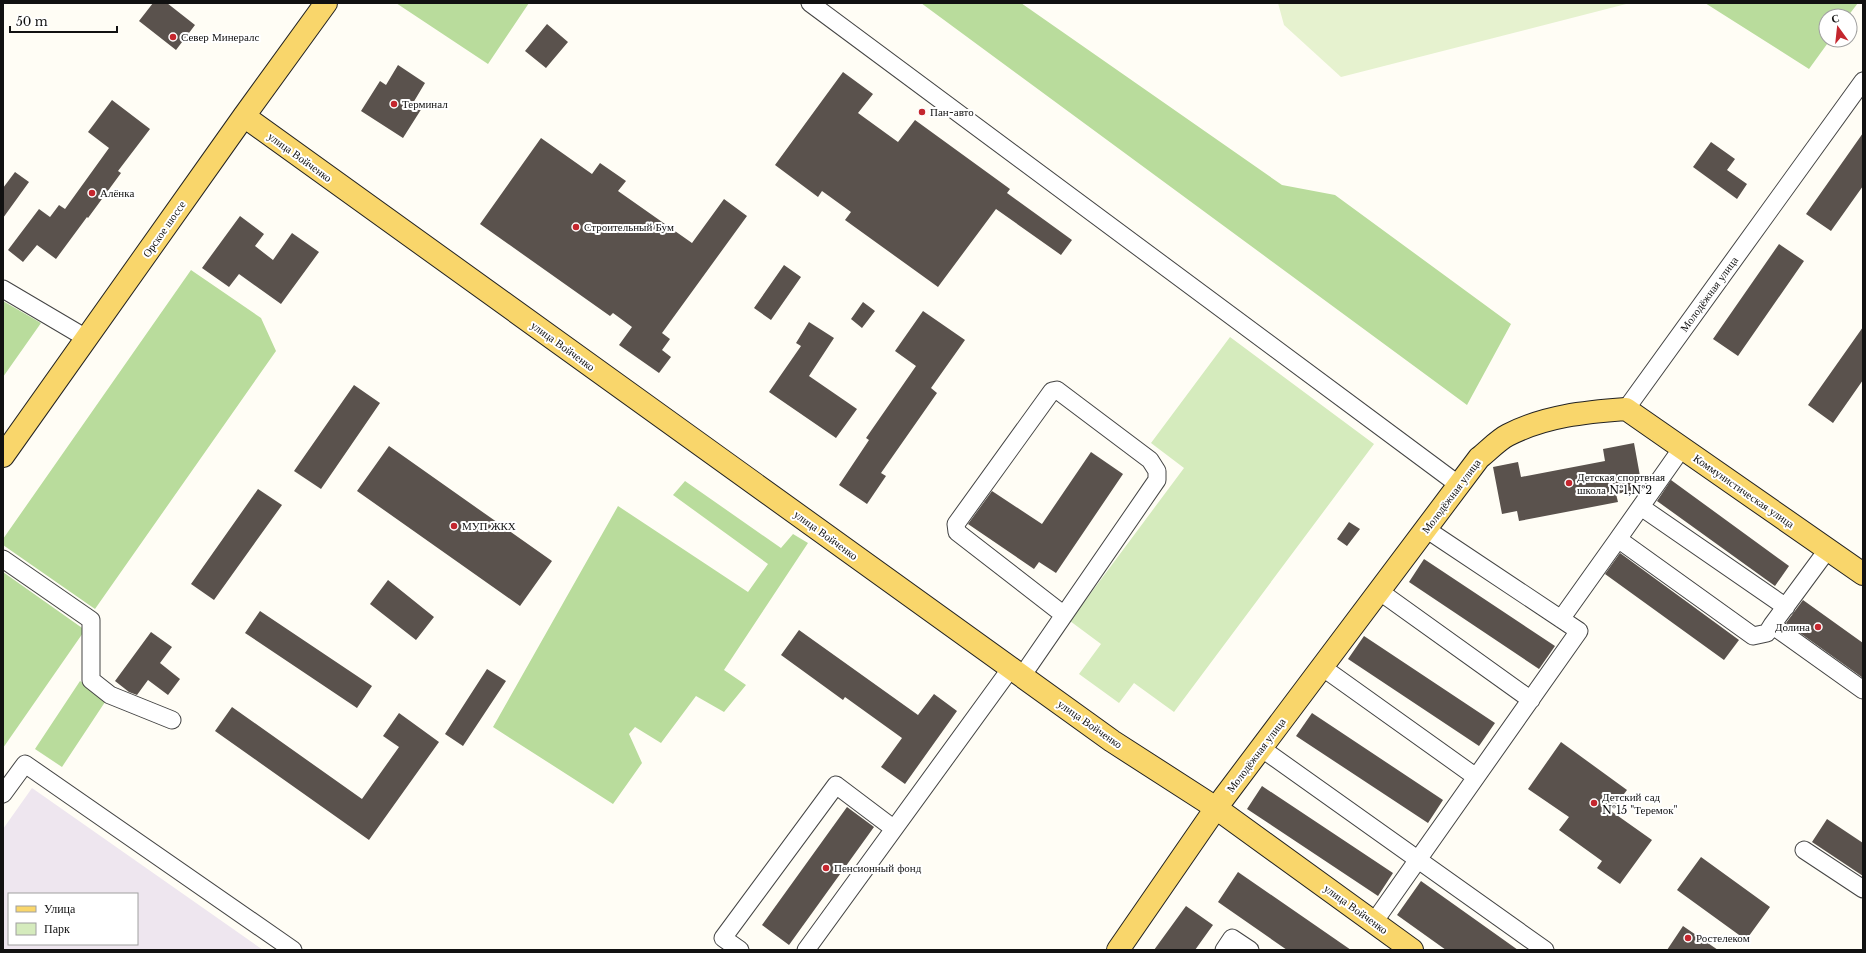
<svg xmlns="http://www.w3.org/2000/svg" width="1866" height="953" font-family="'Libre Baskerville',serif">
	<style>
		.industrial { fill: #eee6ef; fill-rule: evenodd }
		.green { fill: #d5ebbd }
		.forest { fill: #b9dc9c }
		.pitch { fill: #e6f2cf }
		.building { fill: #5a524d }
		.lines { fill: none; stroke-linecap: round; stroke-linejoin: round }
		.minor-casing { stroke: #444; stroke-width: 19 }
		.major-casing { stroke: #222; stroke-width: 24 }
		.minor { stroke: #fff; stroke-width: 17 }
		.major { stroke: #f9d66b; stroke-width: 22 }
		.poi-dot { fill: #c4262e; stroke: #fff; stroke-width: 1.5 }
		.labels { text-anchor: middle; stroke-width: 4; stroke-linejoin: round; paint-order: stroke }
		.poi-label { font-size: 11px; fill: #111; stroke: #fff; text-anchor: start }
		.street-label { font-size: 11px; fill: #111; stroke: #fff }
	</style>
	<rect width="100%" height="100%" fill="#fffdf5"/>
	<path class="industrial" d="M32 788 263 950H3V829ZM9 894H137V944H9Z"/>
	<path class="green" d="M1230 337 1374 444 1174 712 1134 683 1119 703 1079 674 1101 644 1070 621 1184 468 1151 443Z"/>
	<path class="forest" d="M396 3H529L488 64Z
		M921 3H1021L1282 185 1335 195 1511 324 1467 405Z
		M1705 3H1858L1848 16H1826V40H1830L1809 69Z
		M191 270 261 318 276 351 95 609 3 545V539Z
		M3 301 41 323 3 377Z
		M685 481 781 548 793 534 808 543 724 670 746 685 724 712 696 696 661 743 635 727 629 734 642 763 613 804 493 727 618 506 748 592 768 564 673 495Z
		M3 572 85 630 3 748Z
		M80 681 107 699 62 767 35 749Z"/>
	<path class="pitch" d="M1278 3H1630L1341 77 1284 25Z"/>
	<path class="building" d="M153 3H167L195 25 176 50 139 21Z
		M547 24 568 42 546 68 525 51Z
		M398 65 425 83 413 103 422 108 403 138 361 111 380 81 386 85Z
		M843 72 873 94 858 113 898 142 915 120 1010 189 1007 193 1072 240 1061 255 996 209 938 287 845 220 851 212 822 191 818 197 775 165Z
		M112 100 150 129 118 171 121 173 88 218 87 217 56 259 37 245 23 262 8 250 39 209 50 217 59 205 65 209 109 148 88 132Z
		M1863 133V186L1831 231 1806 214Z
		M541 138 592 174 600 163 626 181 618 191 692 243 724 199 747 216 662 333 670 339 662 350 671 357 659 373 619 345 632 327 613 313 610 316 480 224Z
		M1711 142 1735 159 1727 170 1747 184 1737 199 1693 167Z
		M15 172 29 182 3 218V188Z
		M240 216 264 234 255 246 273 260 292 233 319 252 281 304 239 274 229 287 202 268Z
		M1779 244 1804 261 1738 356 1713 339Z
		M784 265 801 277 771 320 754 308Z
		M863 302 875 311 862 328 851 319Z
		M923 311 965 340 931 388 937 393 881 473 886 476 867 504 839 485 869 440 866 438 916 366 895 351Z
		M809 322 834 338 809 376 857 409 836 438 769 392 801 346 796 343Z
		M1863 327V380L1833 423 1808 405Z
		M354 385 380 403 321 489 294 471Z
		M1634 443 1642 487 1641 489 1616 494 1618 502 1519 521 1517 511 1502 514 1493 467 1518 462 1521 477 1605 461 1603 449Z
		M389 446 552 561 520 606 357 491Z
		M1091 452 1123 474 1056 573 1039 562 1034 569 968 524 992 491 1042 524Z
		M1671 480 1789 566 1775 586 1657 501Z
		M258 489 282 505 214 600 191 584Z
		M1349 522 1360 529 1347 546 1337 539Z
		M1620 553 1739 640 1724 660 1605 574Z
		M1424 559 1555 646 1539 669 1409 582Z
		M388 580 434 617 416 640 370 604Z
		M1803 600 1863 643V678L1786 623Z
		M260 611 372 686 357 708 245 633Z
		M799 630 918 715 934 694 957 711 905 784 881 767 902 738 845 697 843 700 781 655Z
		M151 632 172 647 160 663 180 679 168 695 148 680 137 695 129 692 115 681Z
		M1364 636 1495 723 1479 746 1348 659Z
		M487 669 506 681 463 746 445 734Z
		M232 707 362 799 399 747 383 736 399 713 439 742 369 840 215 731Z
		M1312 713 1443 800 1428 823 1296 736Z
		M1561 742 1627 790 1611 811 1652 840 1620 884 1597 868 1602 861 1559 830 1569 817 1528 789Z
		M1262 786 1393 873 1378 896 1247 809Z
		M847 807 874 827 789 945 762 925Z
		M1827 819 1863 843V876L1812 842Z
		M1701 857 1770 907 1746 940 1677 890Z
		M1238 872 1351 950H1287L1218 902Z
		M1421 881 1518 950H1446L1397 915Z
		M1186 906 1213 925 1195 950H1154Z
		M1683 926 1718 950H1667Z"/>
	<g class="lines">
		<defs>
			<path id="minor" d="M810 3 1459 485
				M3 289 86 338
				M1626 409 1863 81
				M1682 448 1618 539 1753 636 1767 633 1772 625
				M1641 507 1786 607
				M1828 549 1772 625 1863 690
				M3 559 91 620V680L110 695 172 720
				M1379 591 1531 700
				M1561 619 1618 539
				M1322 667 1476 777
				M1022 676 1157 480V471L1150 460 1057 390 1052 391 956 524 957 532 1064 615
				M1261 748 1545 950
				M3 794 25 764 293 950
				M1804 850 1863 889
				M1374 922 1579 631 1426 529
				M740 950 723 938 836 785 893 828
				M806 950 1011 668
				M1224 950 1232 938 1250 950"/>
			<path id="major" d="M244 116 1112 741 1216 808 1412 950
				M3 456 244 116 326 3
				M1118 950 1216 808 1479 458C1488 451 1498 440 1508 435 1545 416 1585 412 1626 409L1863 574"/>
		</defs>
		<use href="#minor" class="minor-casing"/>
		<use href="#major" class="major-casing"/>
		<use href="#minor" class="minor"/>
		<use href="#major" class="major"/>
	</g>
	<g class="poi-dot">
		<circle cx="173" cy="37" r="4"/>
		<circle cx="394" cy="104" r="4"/>
		<circle cx="922" cy="112" r="4"/>
		<circle cx="92" cy="193" r="4"/>
		<circle cx="576" cy="227" r="4"/>
		<circle cx="1569" cy="483" r="4"/>
		<circle cx="454" cy="526" r="4"/>
		<circle cx="1818" cy="627" r="4"/>
		<circle cx="1594" cy="803" r="4"/>
		<circle cx="826" cy="868" r="4"/>
		<circle cx="1688" cy="938" r="4"/>
	</g>
	<g class="labels">
		<g class="poi-label">
			<text x="181" y="41">Север Минералс</text>
			<text x="402" y="108">Терминал</text>
			<text x="930" y="116">Пан-авто</text>
			<text x="100" y="197">Алёнка</text>
			<text x="584" y="231">Строительный Бум</text>
			<text x="1577" y="481">Детская спортвная<tspan x="1577" dy="13">школа №1,№2</tspan></text>
			<text x="462" y="530">МУП ЖКХ</text>
			<text x="1810" y="631" text-anchor="end">Долина</text>
			<text x="1602" y="801">Детский сад<tspan x="1602" dy="13">№15 "Теремок"</tspan></text>
			<text x="834" y="872">Пенсионный фонд</text>
			<text x="1696" y="942">Ростелеком</text>
		</g>
		<g class="street-label">
			<text transform="translate(300 157) rotate(36)" y="4">улица Войченко</text>
			<text transform="translate(164 229) rotate(-55)" y="4">Орское шоссе</text>
			<text transform="translate(1709 294) rotate(-54)" y="4">Молодёжная улица</text>
			<text transform="translate(563 346) rotate(36)" y="4">улица Войченко</text>
			<text transform="translate(1744 491) rotate(35)" y="4">Коммунистическая улица</text>
			<text transform="translate(1451 496) rotate(-53)" y="4">Молодёжная улица</text>
			<text transform="translate(826 535) rotate(36)" y="4">улица Войченко</text>
			<text transform="translate(1090 724) rotate(35)" y="4">улица Войченко</text>
			<text transform="translate(1256 755) rotate(-53)" y="4">Молодёжная улица</text>
			<text transform="translate(1356 909) rotate(36)" y="4">улица Войченко</text>
		</g>
	</g>
	<rect width="1866" height="953" fill="none" stroke="#111111" stroke-width="8"/>
	<rect x="8" y="893" width="130" height="52" fill="#ffffff" stroke="#a0a0a0"/>
	<rect x="16" y="906" width="20" height="6" fill="#f9d66b" stroke="#a0a0a0"/>
	<text x="44" y="913" font-size="12" fill="#111111">Улица</text>
	<rect x="16" y="923" width="20" height="12" fill="#d5ebbd" stroke="#a0a0a0"/>
	<text x="44" y="933" font-size="12" fill="#111111">Парк</text>
	<g transform="translate(1838 28) rotate(345)"><circle r="19" fill="#ffffff" stroke="#a0a0a0"/>
	<path d="M0-3L7 15L0 10L-7 15Z" fill="#c4262e"/>
	<text y="-6" font-size="11" font-weight="bold" text-anchor="middle" fill="#111111">С</text>
	</g>
	<path d="M10 26v6h107v-6" fill="none" stroke="#111111" stroke-width="2"/>
	<text x="16" y="26" font-size="12" fill="#111111" stroke="#ffffff" stroke-width="3" paint-order="stroke">50 m</text>
</svg>
